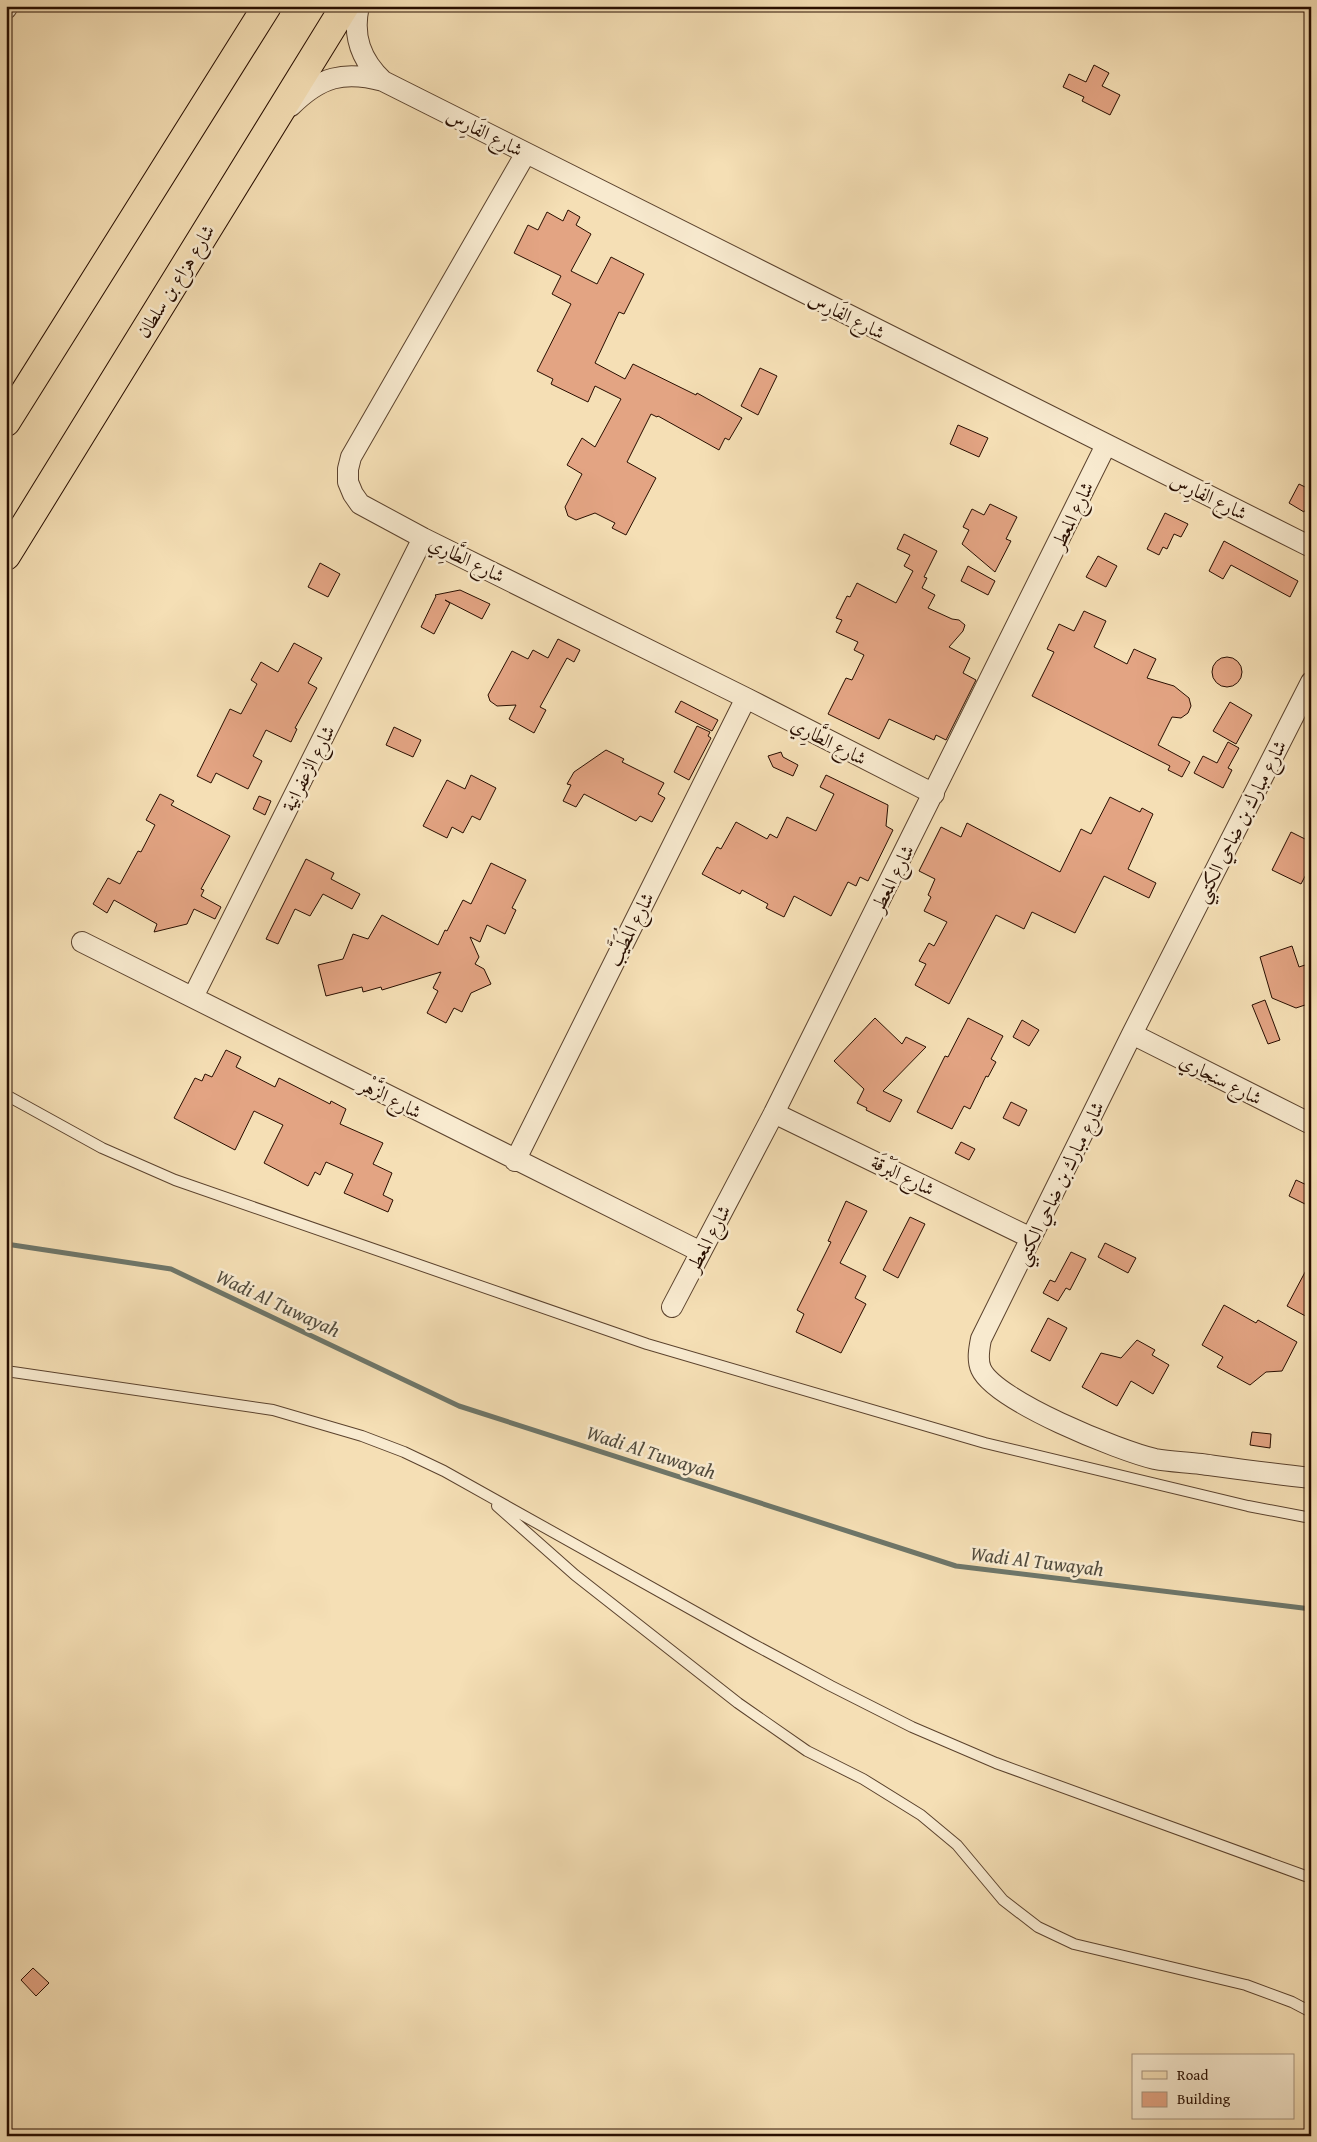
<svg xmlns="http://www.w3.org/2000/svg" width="1317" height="2142" font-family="'Gentium Book Plus',Amiri,serif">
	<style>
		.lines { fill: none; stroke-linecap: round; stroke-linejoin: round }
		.stream { stroke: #6e7669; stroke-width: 5 }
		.building { fill: #e3a483; stroke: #280e00 }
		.lane-casing { stroke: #5b422d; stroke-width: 12 }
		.street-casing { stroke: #5b422d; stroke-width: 22 }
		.primary-casing { stroke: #280e00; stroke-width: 30 }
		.lane { stroke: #f8eacf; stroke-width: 10 }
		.street { stroke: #f8eacf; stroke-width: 20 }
		.primary { stroke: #f5dfb5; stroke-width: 28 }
		.labels { text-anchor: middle; stroke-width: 5; stroke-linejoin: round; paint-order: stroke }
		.street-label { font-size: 19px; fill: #280e00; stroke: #f8eacf }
		.water-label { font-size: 20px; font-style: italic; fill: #514b3d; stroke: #f8eacf }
	</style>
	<rect width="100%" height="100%" fill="#f5dfb5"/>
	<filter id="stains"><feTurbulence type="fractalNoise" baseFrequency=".004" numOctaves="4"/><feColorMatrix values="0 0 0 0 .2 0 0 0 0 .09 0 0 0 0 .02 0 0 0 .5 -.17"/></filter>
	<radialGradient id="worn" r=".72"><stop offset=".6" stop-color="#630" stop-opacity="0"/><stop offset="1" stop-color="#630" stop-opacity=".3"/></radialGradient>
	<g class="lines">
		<path class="stream" d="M6 1244 171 1269 459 1406 956 1566 1311 1609"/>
	</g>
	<path class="building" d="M1094 65 1109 73 1102 86 1120 95 1110 115 1082 101 1084 97 1063 87 1069 74 1086 82Z
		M568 210 580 217 576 225 591 234 571 271 597 284 611 257 644 274 624 314 619 312 595 363 625 379 633 364 696 395 697 393 742 418 729 440 725 438 719 450 658 416 657 417 651 414 627 462 656 478 626 535 612 528 615 523 595 513 576 520 568 516 565 507 582 474 567 465 582 438 595 447 621 399 595 386 588 402 551 384 553 379 537 371 571 304 552 294 561 276 514 253 528 225 538 230 547 212 563 221Z
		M760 368 777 376 758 415 741 406Z
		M958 425 988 438 979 457 950 444Z
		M1299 484 1311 490V500L1304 512 1289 503Z
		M990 504 1017 517 1006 539 1011 541 995 572 962 544 969 530 963 527 972 509 984 515Z
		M1165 513 1188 524 1181 537 1174 534 1167 549 1163 547 1159 555 1147 549Z
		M904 534 937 551 924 577 927 578 922 588 935 595 928 608 952 619 959 620 965 625 963 631 949 647 970 658 963 673 976 680 946 740 936 735 934 740 889 719 879 739 828 714 846 678 852 680 864 655 854 650 858 642 836 632 842 620 836 618 847 596 850 597 857 583 896 603 913 571 904 566 910 555 897 549Z
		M1224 541 1298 581 1290 597 1231 565 1223 579 1209 571Z
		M1098 556 1117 566 1106 587 1086 577Z
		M320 563 340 574 328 597 308 587Z
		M968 566 995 581 988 595 961 581Z
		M460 590 490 604 482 619 445 600 450 603 434 634 421 627 436 596 435 595Z
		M1084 611 1106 621 1094 647 1127 664 1134 649 1156 659 1147 678 1174 686 1189 698 1191 706 1188 713 1181 718 1172 717 1158 745 1190 762 1182 777 1168 770 1170 766 1032 696 1054 652 1047 649 1059 624 1074 631Z
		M558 639 580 650 574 662 567 658 540 707 546 710 534 733 509 719 516 705 497 706 490 701 488 695 512 651 528 659 533 650 548 658Z
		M294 643 322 658 308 683 317 688 295 728 297 729 291 742 266 730 253 756 262 761 248 789 216 773 211 783 197 776 230 709 241 714 257 684 251 680 261 662 278 672Z
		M1212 672a15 15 0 1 1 30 0a15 15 0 1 1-30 0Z
		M681 701 718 720 712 731 675 712Z
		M1230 702 1252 715 1236 744 1213 731Z
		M697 726 710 732 708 736 711 738 689 780 674 772Z
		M394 727 421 740 413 757 386 745Z
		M1228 742 1239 748 1228 768 1232 770 1223 788 1194 773 1203 756 1217 763Z
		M606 750 624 759 622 762 664 783 658 794 665 798 652 822 640 816 636 821 584 794 576 807 563 801 571 785 567 784 574 772Z
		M781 752 783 757 798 765 793 776 773 767 768 756Z
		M471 775 496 788 480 820 472 816 463 833 452 827 447 838 423 826 447 780 465 789Z
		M826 775 888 805 886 826 893 830 868 881 860 877 856 886 848 882 831 916 794 896 784 917 766 908 768 904 742 890 740 894 702 874 717 847 721 849 736 822 767 839 770 834 777 838 787 817 816 831 834 794 820 787Z
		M160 794 174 801 171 805 230 836 201 889 204 890 201 896 221 907 215 919 194 909 187 924 154 932 157 924 114 900 107 913 93 904 108 878 120 884 138 851 141 852 155 825 146 820Z
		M259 796 271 801 265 815 253 809Z
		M1110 797 1140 812 1142 808 1153 814 1128 869 1156 883 1149 898 1104 876 1075 933 1032 912 1024 929 996 915 949 1004 915 985 926 964 919 961 929 943 934 946 947 922 924 911 931 897 928 895 935 879 919 871 941 827 961 837 967 823 1060 872 1081 829 1091 834Z
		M1291 832 1311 842V865L1301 884 1272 870Z
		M306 859 334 873 331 879 360 894 352 909 323 894 310 916 295 909 278 944 266 939Z
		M491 863 526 880 512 908 516 910 505 934 487 925 480 942 470 937 479 957 475 964 484 969 491 984 471 993 462 1012 454 1008 446 1023 427 1013 438 991 433 988 441 972 382 990 381 987 363 992 362 987 326 996 318 965 343 959 353 934 368 939 382 915 438 945 445 930 447 931 463 900 471 904Z
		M1292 946 1299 967 1311 963V1003L1296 1008 1272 998 1260 957Z
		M1265 1000 1280 1040 1268 1044 1252 1005Z
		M875 1018 902 1044 906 1037 926 1047 883 1091 902 1100 890 1122 866 1110 867 1108 857 1103 864 1089 834 1061Z
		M968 1018 1003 1036 991 1059 996 1062 988 1077 986 1076 970 1109 964 1106 952 1129 917 1112 945 1056 948 1057Z
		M1022 1020 1039 1030 1029 1046 1013 1037Z
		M226 1050 241 1057 236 1067 275 1087 279 1078 330 1104 331 1101 346 1109 340 1124 383 1143 373 1164 392 1173 383 1195 393 1200 388 1212 344 1193 353 1174 326 1162 320 1175 315 1172 308 1186 264 1163 283 1125 254 1111 235 1150 174 1118 195 1078 202 1081 205 1074 212 1077Z
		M1011 1102 1027 1110 1019 1126 1003 1118Z
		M961 1142 975 1149 969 1160 955 1153Z
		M1296 1180 1311 1187V1207L1289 1196Z
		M846 1201 867 1211 840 1263 866 1276 855 1298 866 1304 841 1353 796 1332 804 1314 797 1310 831 1242 828 1241Z
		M910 1217 925 1224 898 1278 883 1270Z
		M1105 1243 1136 1258 1128 1273 1098 1257Z
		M1071 1252 1086 1259 1070 1290 1066 1288 1058 1301 1043 1293 1050 1280 1055 1282Z
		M1311 1261V1319L1287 1306Z
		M1224 1305 1256 1323 1258 1320 1297 1342 1282 1371 1266 1372 1250 1385 1217 1367 1223 1357 1202 1345Z
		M1048 1318 1067 1328 1050 1361 1031 1351Z
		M1137 1340 1155 1350 1152 1355 1169 1365 1153 1394 1131 1381 1117 1406 1082 1387 1101 1353 1121 1358Z
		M1252 1432 1271 1434 1270 1448 1250 1445Z
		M33 1968 49 1983 36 1996 21 1980Z"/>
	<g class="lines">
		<defs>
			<path id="lane" d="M6 1095 102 1148 175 1180 647 1344 985 1443 1248 1506 1311 1518
				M6 1371 273 1410 362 1436 404 1452 444 1471 751 1643 831 1686 912 1727 996 1763 1311 1878
				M497 1506 575 1575 738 1703 807 1751 863 1779 921 1815 957 1845 1003 1900 1038 1927 1074 1944 1246 1985 1292 2002 1311 2012"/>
			<path id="street" d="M359 6C352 36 361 60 383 81
				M6 9 8 6
				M291 106C320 77 344 70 383 81L1311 547
				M526 153 351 457 348 469V482L353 494 360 504 423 538 746 698 934 794
				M1311 682 1132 1034 981 1339C979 1349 977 1360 981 1369 995 1401 1120 1451 1155 1459 1170 1462 1186 1462 1201 1464 1238 1469 1274 1474 1311 1478
				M82 942 701 1252
				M193 997 423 538
				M1132 1034 1311 1124
				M774 1113 1031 1238
				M515 1161 746 698
				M672 1307 774 1113 1106 445"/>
			<path id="primary" d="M6 422 267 6
				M6 556 345 6"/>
		</defs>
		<use href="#lane" class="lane-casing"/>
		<use href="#street" class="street-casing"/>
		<use href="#primary" class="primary-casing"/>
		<use href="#lane" class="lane"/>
		<use href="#street" class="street"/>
		<use href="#primary" class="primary"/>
	</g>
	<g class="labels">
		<g class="street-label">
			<text transform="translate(485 132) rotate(27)" y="7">شارع الفَارِس</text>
			<text transform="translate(175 281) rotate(-58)" y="7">شارع هزاع بن سلطان</text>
			<text transform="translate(847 315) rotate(27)" y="7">شارع الفَارِس</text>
			<text transform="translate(1209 496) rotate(26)" y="7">شارع الفَارِس</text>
			<text transform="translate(1072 515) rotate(-64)" y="7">شارع المعطر</text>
			<text transform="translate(467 559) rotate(26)" y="7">شارع الطَّارِي</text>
			<text transform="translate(829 741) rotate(27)" y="7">شارع الطَّارِي</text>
			<text transform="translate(308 768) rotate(-63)" y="7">شارع الزعفرانية</text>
			<text transform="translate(1240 821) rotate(-63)" y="7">شارع مبارك بن ضاحي الكتبي</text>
			<text transform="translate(892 878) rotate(-63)" y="7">شارع المعطر</text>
			<text transform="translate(630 929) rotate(-63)" y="7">شارع المُطَيَّب</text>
			<text transform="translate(1221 1079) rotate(27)" y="7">شارع سنجاري</text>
			<text transform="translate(391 1098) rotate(27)" y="7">شارع الزَّهْر</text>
			<text transform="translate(903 1175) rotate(26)" y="7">شارع البَرْقَة</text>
			<text transform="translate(1059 1183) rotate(-64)" y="7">شارع مبارك بن ضاحي الكتبي</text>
			<text transform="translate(708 1238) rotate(-62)" y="7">شارع المعطر</text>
		</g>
		<g class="water-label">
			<text transform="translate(278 1303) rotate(25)" y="7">Wadi Al Tuwayah</text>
			<text transform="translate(651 1452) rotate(18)" y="7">Wadi Al Tuwayah</text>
			<text transform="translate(1037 1561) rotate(7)" y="7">Wadi Al Tuwayah</text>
		</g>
	</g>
	<rect width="1317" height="2142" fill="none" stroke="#f5dfb5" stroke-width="25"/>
	<rect x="8" y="8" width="1302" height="2127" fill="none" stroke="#280e00" stroke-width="2.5"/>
	<rect x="12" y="12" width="1292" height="2117" fill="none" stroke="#280e00"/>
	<rect x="1132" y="2054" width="162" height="65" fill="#f8eacf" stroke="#a5927c"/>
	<rect x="1142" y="2071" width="25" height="8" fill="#f5dfb5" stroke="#a5927c"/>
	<text x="1177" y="2080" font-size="15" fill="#280e00">Road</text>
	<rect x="1142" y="2092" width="25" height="15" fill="#e3a483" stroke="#a5927c"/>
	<text x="1177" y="2104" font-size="15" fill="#280e00">Building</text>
	<rect width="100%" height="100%" filter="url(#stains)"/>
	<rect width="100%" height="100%" fill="url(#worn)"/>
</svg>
